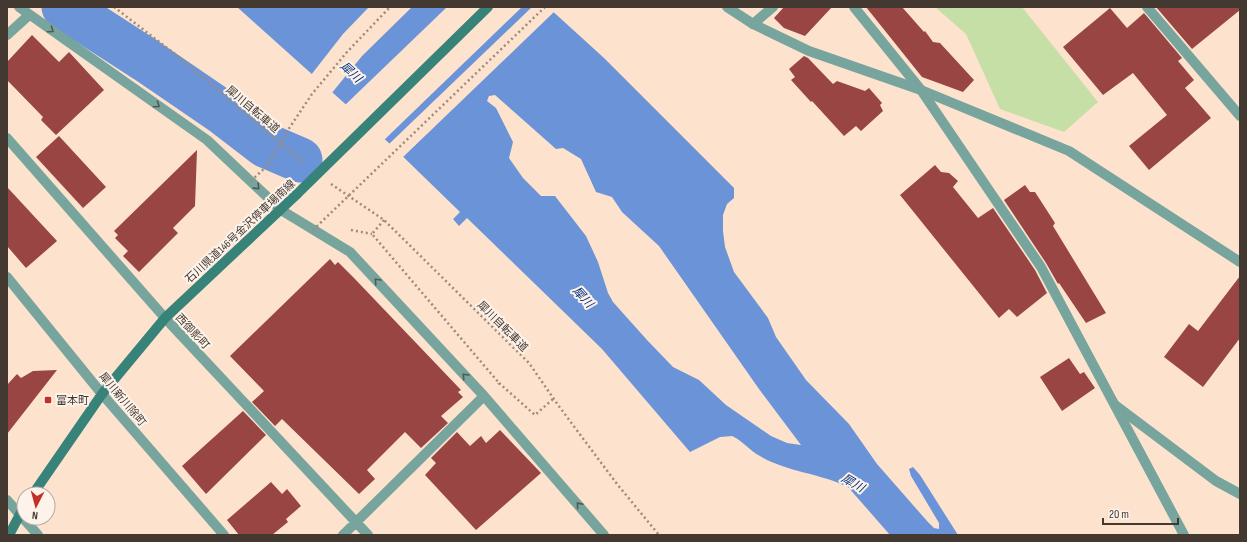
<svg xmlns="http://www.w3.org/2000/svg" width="1247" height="542" font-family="'Sofia Sans Condensed','Noto Sans JP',sans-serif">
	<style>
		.green { fill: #c6dfa7 }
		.water { fill: #6b93d8; fill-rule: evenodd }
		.pier { fill: #fde3cd }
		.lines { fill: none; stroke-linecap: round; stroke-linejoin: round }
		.river { stroke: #6b93d8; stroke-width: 45 }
		.building { fill: #984543 }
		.path { stroke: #9c8b7c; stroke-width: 2.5; stroke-dasharray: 2 3; stroke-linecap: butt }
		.service { stroke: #77a59d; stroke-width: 10 }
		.minor { stroke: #77a59d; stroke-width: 10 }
		.tertiary { stroke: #77a59d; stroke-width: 10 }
		.secondary { stroke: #388379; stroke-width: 10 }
		.path-bridge { stroke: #9c8b7c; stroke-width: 2.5; stroke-dasharray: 2 3; stroke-linecap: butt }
		.secondary-bridge { stroke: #388379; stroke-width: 10 }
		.oneway { stroke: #535951 }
		.poi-dot { fill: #c03226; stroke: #fef3eb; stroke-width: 1.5 }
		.labels { text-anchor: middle; stroke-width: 4; stroke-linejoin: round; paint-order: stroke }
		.street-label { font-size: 11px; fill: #433931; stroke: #fef3eb }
		.poi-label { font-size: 11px; fill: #433931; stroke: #fef3eb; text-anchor: start }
		.water-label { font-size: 12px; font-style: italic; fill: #002f7d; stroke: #fef3eb }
	</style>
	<rect width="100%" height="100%" fill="#fde3cd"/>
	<path class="green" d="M935 7H1022L1098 102 1064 132 1000 109 966 34Z"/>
	<path class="water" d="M237 7H548L604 58 734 188V198L727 204 723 215V231L725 247 734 272 768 318 776 337 806 380 849 424 877 464 927 521 934 528 939 529V523L911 476 909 469 913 467 920 475 958 535H890L848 487C820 473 787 472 760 456 750 451 743 441 732 436L720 437 690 452 602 349 467 218 459 226 453 219 460 212 390 144ZM495 95 556 149 563 148 581 159 596 192 612 197 622 212 659 246 759 389 801 445 787 443 771 436 726 405 699 380 673 367 647 340 613 302 608 293 598 262 586 236 555 196H541L523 178 509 158 513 142 496 108 487 101 489 96Z"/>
	<path class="pier" d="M369 7H412L362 56 331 94 311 75 343 34Z
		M447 7H522L383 141 344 106Z
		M532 7H551L555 11 402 158 388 145Z"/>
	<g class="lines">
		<path class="river" d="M64 7 146 60 222 112 265 145 300 160"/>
	</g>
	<path class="building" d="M784 7H832L805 36 784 28 774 18Z
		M866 7H902L924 32 925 31 933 42 940 43 974 80 963 92 922 77Z
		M1156 7H1240V10L1192 49Z
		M1110 8 1127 28 1144 13 1182 58 1178 61 1194 80 1185 88 1211 118 1149 170 1129 146 1167 115 1133 73 1103 95 1063 47Z
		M32 35 59 62 69 52 104 90 56 135 41 120 43 117 7 80V62Z
		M804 56 808 58 833 84 837 81 865 91 869 88 882 103 880 105 883 111 861 131 856 126 844 136 812 101 811 102 791 80 795 77 789 69Z
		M59 136 106 187 83 208 36 157Z
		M197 150 195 206 173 228 178 233 139 272 123 256 128 251 115 238 118 235 114 231Z
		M935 165 941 172 949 173 958 181 953 187 978 218 993 208 1035 270 1047 293 1017 317 1009 309 999 318 900 195Z
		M1025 185 1030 192H1035L1055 223 1053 226 1106 313 1086 323 1059 283 1058 284 1046 263 1004 200Z
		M7 187 57 241 26 268 7 246Z
		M330 259 335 265 338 262 354 278 461 390 458 392 463 397 441 416 448 423 421 448 405 432 367 470 375 479 359 494 282 419 275 426 252 402 264 391 230 356Z
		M1240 276V338L1203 387 1164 357 1189 324 1198 331Z
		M1069 358 1080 374 1084 372 1095 388 1062 411 1040 377Z
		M57 370 7 434V385L17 374 21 378 33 371Z
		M243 411 266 435 206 494 182 466Z
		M500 430 541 473 476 530 425 475 436 463 431 458 457 432 470 446 481 436 486 443Z
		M271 482 282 494 287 489 301 506 286 519 288 522 272 535H239L227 520Z"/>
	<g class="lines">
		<path class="path" d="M114 7 175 54 304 163
			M331 184 384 220 529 363 558 405 617 484 659 535
			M384 220 372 234 499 383 498 384
			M351 230 372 234
			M499 383 535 415 553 399"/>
		<path class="service" d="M7 35 29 15
			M7 138 165 318
			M1115 405 1216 481 1240 494"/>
		<path class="minor" d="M19 7 207 140 281 210 350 252 484 396 604 535
			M854 7 921 90 1041 267 1184 535
			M1147 7 1240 116
			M753 24 773 7
			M7 277 102 394 224 535
			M165 318 368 535
			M7 500 38 535
			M343 535 484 396"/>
		<path class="tertiary" d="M727 7 753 24 809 51 921 90 1069 151 1240 262"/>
		<path class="secondary" d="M33 494 102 394 165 318 297 194
			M9 535 24 507"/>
		<path class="path-bridge" d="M251 181 268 165 288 130 312 94 347 52 390 7
			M313 230 545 7"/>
		<path class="secondary-bridge" d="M297 194 488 7"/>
	</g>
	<defs><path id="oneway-chevron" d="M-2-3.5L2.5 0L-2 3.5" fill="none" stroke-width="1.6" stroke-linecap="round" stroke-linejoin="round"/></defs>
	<g class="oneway">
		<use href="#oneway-chevron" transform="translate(51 30) rotate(35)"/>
		<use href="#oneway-chevron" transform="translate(157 105) rotate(35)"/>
		<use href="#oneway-chevron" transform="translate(257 187) rotate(45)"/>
		<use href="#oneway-chevron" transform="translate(377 281) rotate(-133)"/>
		<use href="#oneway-chevron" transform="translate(465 376) rotate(-133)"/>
		<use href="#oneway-chevron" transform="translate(579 505) rotate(-131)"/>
	</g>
	<rect class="poi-dot" x="44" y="396" width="8" height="8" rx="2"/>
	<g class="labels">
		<g class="street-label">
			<text transform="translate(253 109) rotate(40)" y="4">犀川自転車道</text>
			<text transform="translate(240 231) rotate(-43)" y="4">石川県道146号金沢停車場南線</text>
			<text transform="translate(503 326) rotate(45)" y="4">犀川自転車道</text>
			<text transform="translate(193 331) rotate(47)" y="4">西御影町</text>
			<text transform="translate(123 399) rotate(50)" y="4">犀川新川除町</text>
		</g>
		<g class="poi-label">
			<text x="56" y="404">富本町</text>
		</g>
		<g class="water-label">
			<text transform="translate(351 72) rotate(42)" y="4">犀川</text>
			<text transform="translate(583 297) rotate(47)" y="4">犀川</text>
			<text transform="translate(853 483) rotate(30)" y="4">犀川</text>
		</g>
	</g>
	<rect width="1247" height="542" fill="none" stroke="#433931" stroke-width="16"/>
	<g transform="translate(36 506) rotate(186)"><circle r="19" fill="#fef3eb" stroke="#b3a9a1"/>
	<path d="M0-3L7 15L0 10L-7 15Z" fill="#c03226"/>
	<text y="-6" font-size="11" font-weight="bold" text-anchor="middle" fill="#433931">N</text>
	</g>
	<path d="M1103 518v6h75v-6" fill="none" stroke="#433931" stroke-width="2"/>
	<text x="1109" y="518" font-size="12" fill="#433931" stroke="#fef3eb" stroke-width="3" paint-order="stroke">20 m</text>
</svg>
